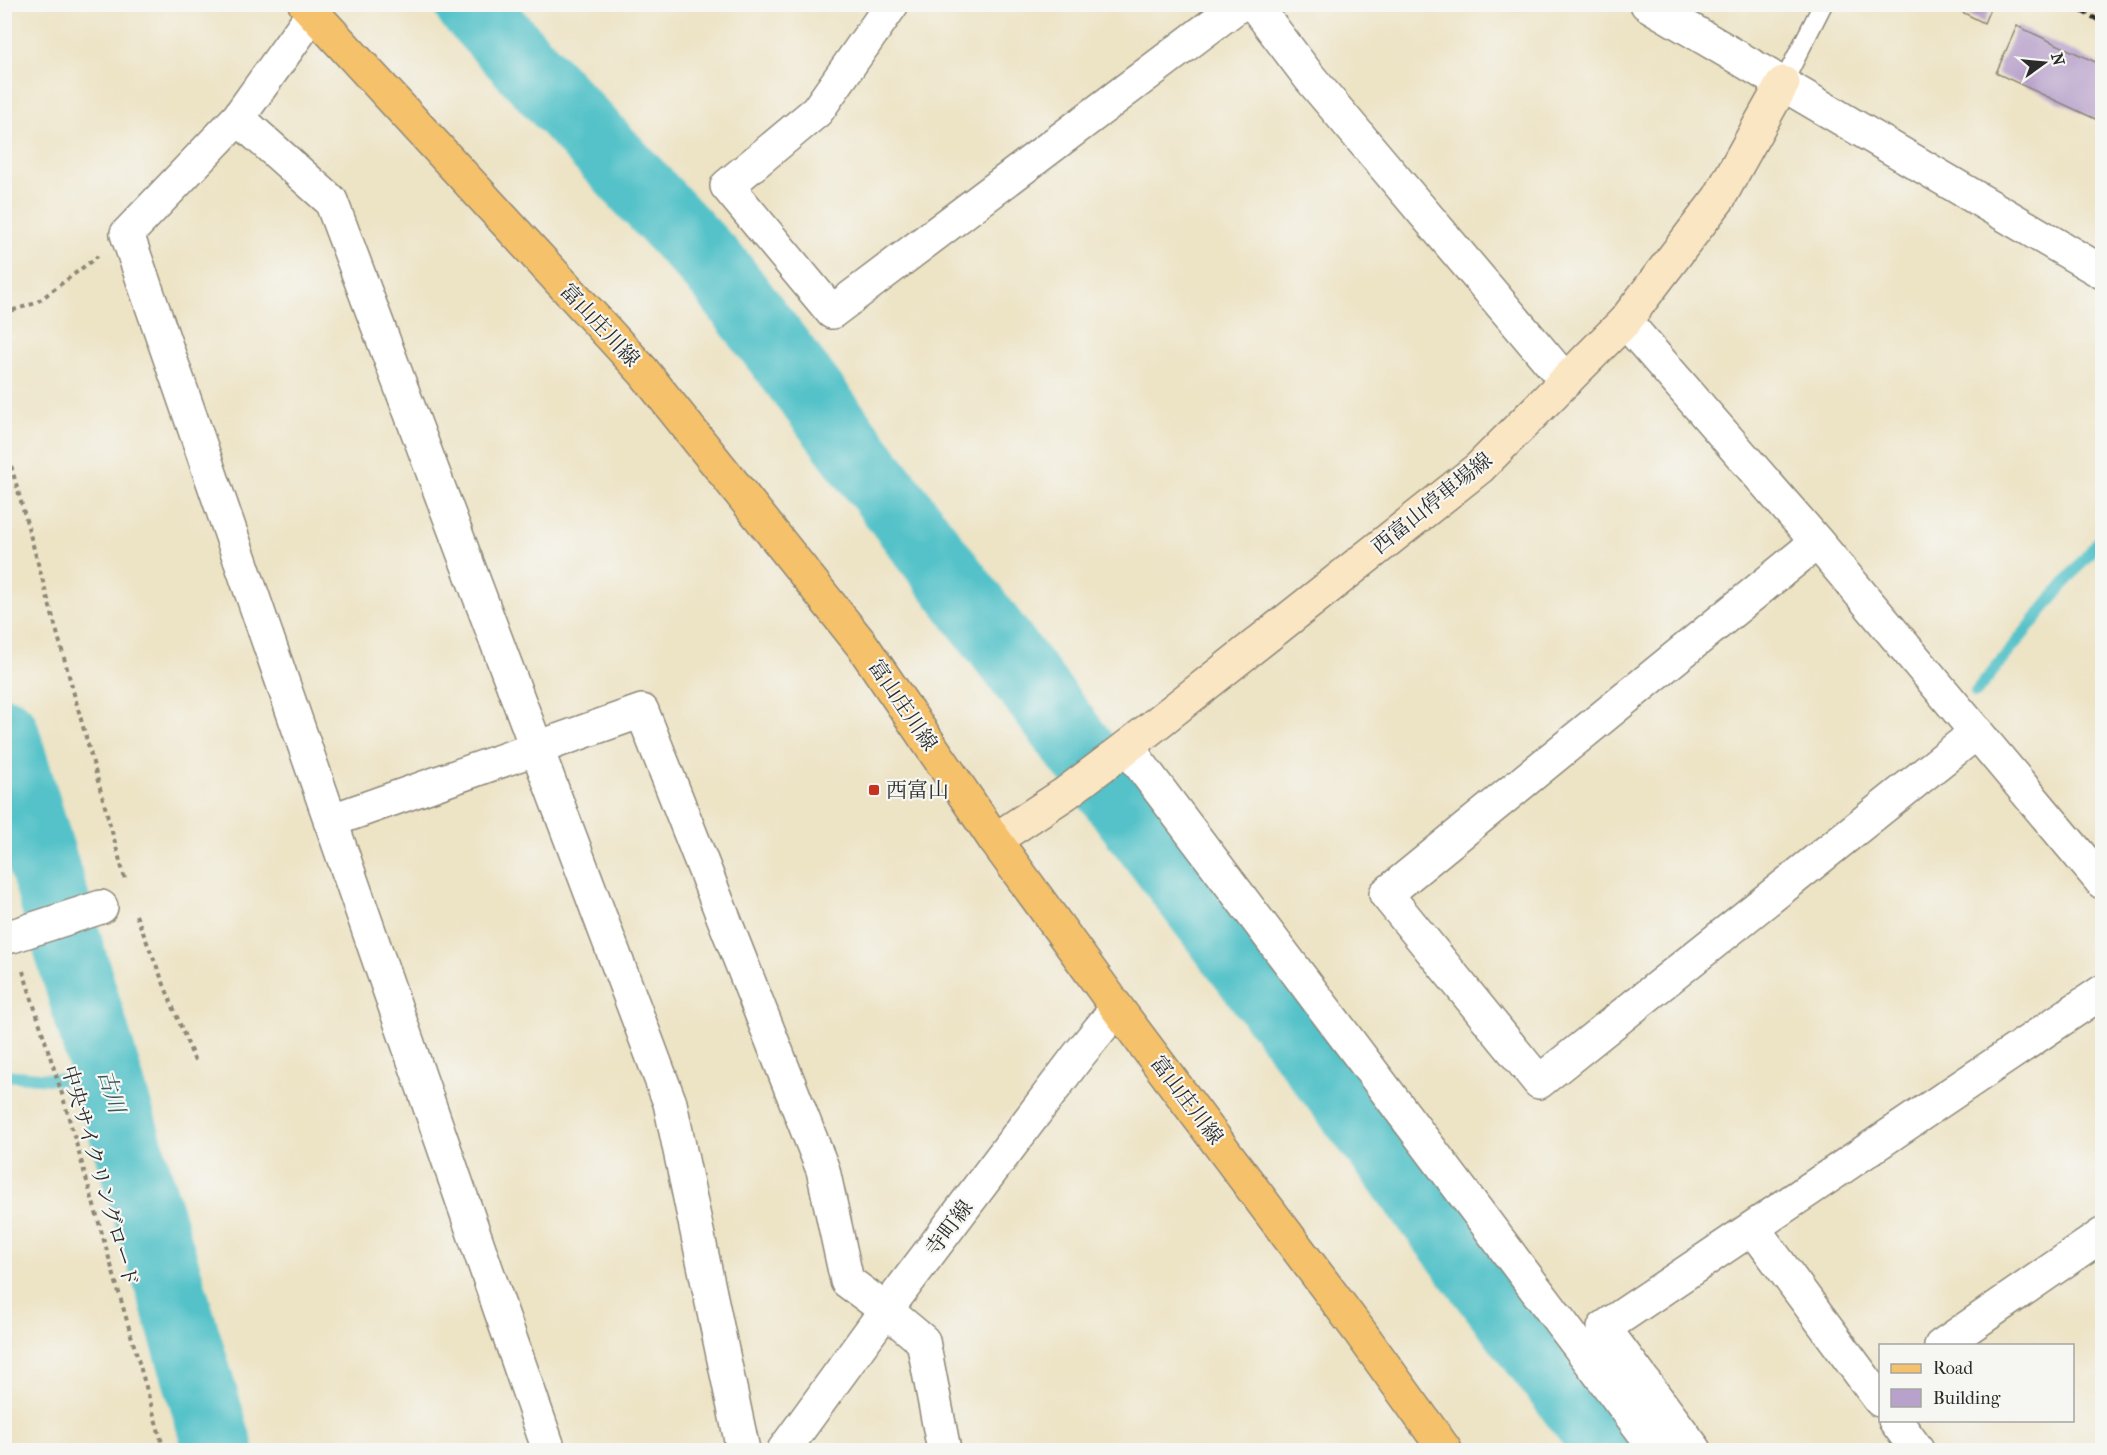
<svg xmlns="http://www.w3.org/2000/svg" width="2107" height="1455" font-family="'IM FELL French Canon','Noto Serif JP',serif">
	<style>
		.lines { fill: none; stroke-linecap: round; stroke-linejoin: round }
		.stream { stroke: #54c2c9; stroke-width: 12 }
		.river { stroke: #54c2c9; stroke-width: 70 }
		.building { fill: #b8a1cb }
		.service-casing { stroke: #8c8778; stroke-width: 21 }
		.minor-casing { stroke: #8c8778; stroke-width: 36 }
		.tertiary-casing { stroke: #8c8778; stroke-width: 36 }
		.secondary-casing { stroke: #8c8778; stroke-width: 36 }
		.primary-casing { stroke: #8c8778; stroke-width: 36 }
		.path { stroke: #8c8778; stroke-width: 4; stroke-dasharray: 4.5 4.5; stroke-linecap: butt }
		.service { stroke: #fff; stroke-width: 18 }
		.minor { stroke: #fff; stroke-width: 33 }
		.tertiary { stroke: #fff; stroke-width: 33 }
		.secondary { stroke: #fbe6c4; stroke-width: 33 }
		.primary { stroke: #f5c16b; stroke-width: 33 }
		.rail { stroke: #2b2b2b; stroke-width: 4.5; stroke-dasharray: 9 4.5; stroke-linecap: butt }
		.poi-dot { fill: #c8321e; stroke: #f6f6f2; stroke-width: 2 }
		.labels { text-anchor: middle; stroke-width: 4.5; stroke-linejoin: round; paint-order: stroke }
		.street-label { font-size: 21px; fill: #2b2b2b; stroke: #f6f6f2 }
		.poi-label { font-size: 21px; fill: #2b2b2b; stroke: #f6f6f2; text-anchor: start }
		.water-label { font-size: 22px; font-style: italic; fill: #37585a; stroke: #f6f6f2 }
	</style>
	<rect width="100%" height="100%" fill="#f6f6f2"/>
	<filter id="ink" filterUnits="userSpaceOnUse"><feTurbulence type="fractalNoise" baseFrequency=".0167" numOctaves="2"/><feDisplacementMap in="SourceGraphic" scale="12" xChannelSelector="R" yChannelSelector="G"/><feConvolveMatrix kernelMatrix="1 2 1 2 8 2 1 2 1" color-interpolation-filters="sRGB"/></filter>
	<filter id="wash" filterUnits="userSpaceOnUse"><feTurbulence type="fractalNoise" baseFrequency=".008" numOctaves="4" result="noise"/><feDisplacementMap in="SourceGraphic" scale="24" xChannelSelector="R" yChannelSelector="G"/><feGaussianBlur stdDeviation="1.35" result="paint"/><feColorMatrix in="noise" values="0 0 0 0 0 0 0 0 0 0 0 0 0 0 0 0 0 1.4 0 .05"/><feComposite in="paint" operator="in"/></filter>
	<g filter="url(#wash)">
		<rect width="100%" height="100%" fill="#ede3c5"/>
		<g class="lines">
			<path class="stream" d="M1976 692 2102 537
				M4 1075 110 1084"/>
			<path class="river" d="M469 4 720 274 1610 1450
				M4 732 219 1450"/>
		</g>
		<g id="blocks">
			<path class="building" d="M1951 4H1992L1984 23 1950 6Z
				M2017 26 2102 65V122L1996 73Z"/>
		</g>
	</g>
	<g filter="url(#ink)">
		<use href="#blocks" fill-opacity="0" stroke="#8c8778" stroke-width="1.5"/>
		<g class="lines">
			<defs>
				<path id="service" d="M1783 83 1823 4"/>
				<path id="minor" d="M892 4 817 111 727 186 832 312 1240 4
					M1254 4 1310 78 1566 381
					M1647 4 2102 272
					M313 13 238 118 127 234 549 1450
					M238 118 331 201 670 1103 743 1450
					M1625 321 1817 542 2102 882
					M1817 542 1386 894 1539 1082 1977 732
					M1127 747 1657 1450
					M330 821 642 711 823 1170 847 1281 886 1310 923 1341 944 1450
					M12 936 101 907
					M1753 1228 1880 1400
					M1941 1346 2102 1235
					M1895 1420 1917 1450
					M1695 1450 1604 1328 2102 992"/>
				<path id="tertiary" d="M784 1450 886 1310 1078 1056 1117 1008"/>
				<path id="secondary" d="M995 840 1066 793 1127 747 1479 468 1625 321 1719 198 1783 83"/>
				<path id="primary" d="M305 4 643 371 862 645 995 840 1117 1008 1360 1332 1445 1450"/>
			</defs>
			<use href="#service" class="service-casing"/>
			<use href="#minor" class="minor-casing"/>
			<use href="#tertiary" class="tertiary-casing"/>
			<use href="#secondary" class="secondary-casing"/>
			<use href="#primary" class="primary-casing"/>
			<path class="path" d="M4 313 36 303 98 256
				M4 440 125 879
				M136 915 196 1064
				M23 971 62 1094 164 1450"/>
			<use href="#service" class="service"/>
			<use href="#minor" class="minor"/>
			<use href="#tertiary" class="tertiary"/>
			<use href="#secondary" class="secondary"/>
			<use href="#primary" class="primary"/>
			<path class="rail" d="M2068 4 2102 22"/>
		</g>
	</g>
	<rect class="poi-dot" x="868" y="784" width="12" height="12" rx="3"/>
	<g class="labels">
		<g class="street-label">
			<text transform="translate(600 325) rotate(47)" y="7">富山庄川線</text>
			<text transform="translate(1432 503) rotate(-39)" y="7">西富山停車場線</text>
			<text transform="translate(903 705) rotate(56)" y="7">富山庄川線</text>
			<text transform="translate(1187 1100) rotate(53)" y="7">富山庄川線</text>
			<text transform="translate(100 1176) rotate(74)" y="7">中央サイクリングロード</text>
			<text transform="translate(949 1228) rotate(-53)" y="7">寺町線</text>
		</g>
		<g class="poi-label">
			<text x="886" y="797">西富山</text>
		</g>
		<g class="water-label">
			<text transform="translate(112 1091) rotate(73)" y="8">古川</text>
		</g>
	</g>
	<rect width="2107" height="1455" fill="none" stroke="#f6f6f2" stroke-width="24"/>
	<rect x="1879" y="1344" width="195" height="78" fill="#f6f6f2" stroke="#a5a5a2" stroke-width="1.5"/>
	<rect x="1891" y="1364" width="30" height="9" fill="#f5c16b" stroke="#a5a5a2" stroke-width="1.5"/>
	<text x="1933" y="1374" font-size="18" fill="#2b2b2b">Road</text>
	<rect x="1891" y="1389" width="30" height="18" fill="#b8a1cb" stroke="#a5a5a2" stroke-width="1.5"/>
	<text x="1933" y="1404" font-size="18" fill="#2b2b2b">Building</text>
	<g transform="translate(2044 63) rotate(75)" stroke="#f6f6f2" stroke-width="4.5" paint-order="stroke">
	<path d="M0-4.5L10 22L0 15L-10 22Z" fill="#2b2b2b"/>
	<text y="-9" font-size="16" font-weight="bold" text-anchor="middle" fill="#2b2b2b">N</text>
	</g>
</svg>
